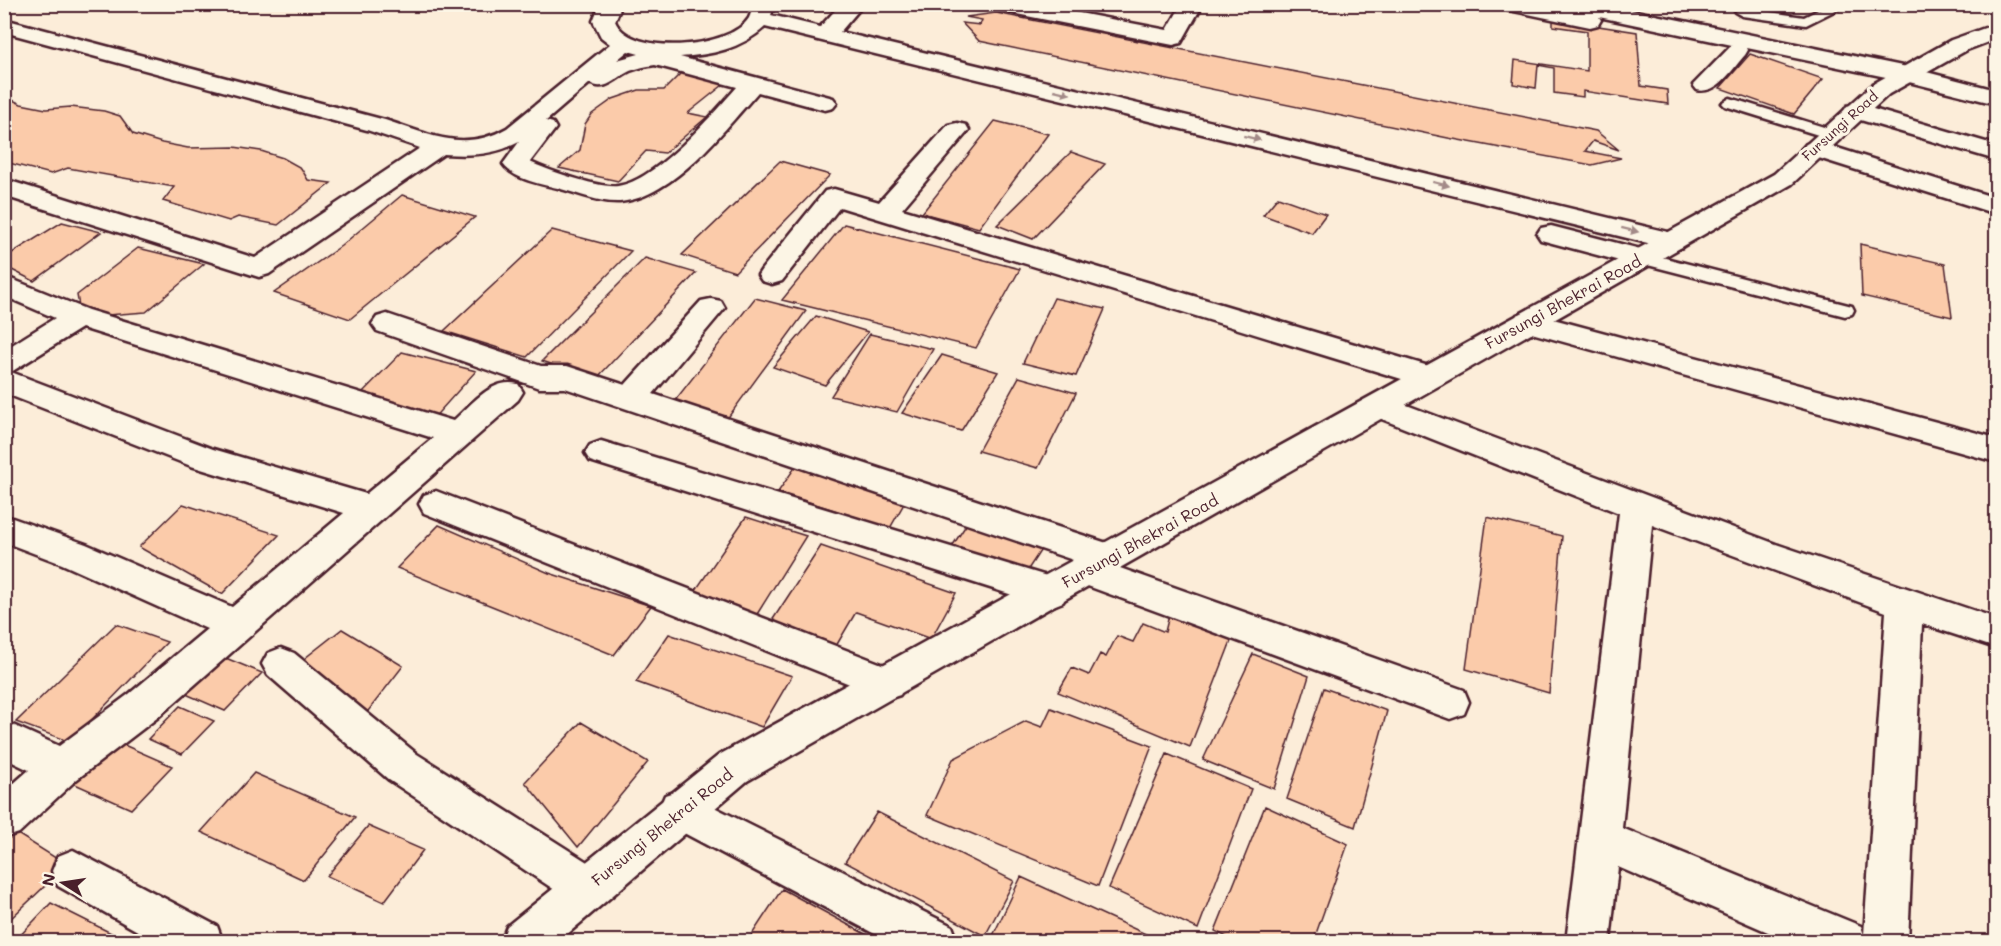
<svg xmlns="http://www.w3.org/2000/svg" width="2001" height="946" font-family="Mali,sans-serif">
	<style>
		.building { fill: #fbcbaa; stroke: #4a1f2b; stroke-width: 1.5 }
		.lines { fill: none; stroke-linecap: round; stroke-linejoin: round }
		.service-casing { stroke: #4a1f2b; stroke-width: 5 }
		.minor-casing { stroke: #4a1f2b; stroke-width: 5 }
		.tertiary-casing { stroke: #4a1f2b; stroke-width: 5 }
		.service { fill: #fcf5e5; fill-rule: evenodd }
		.minor { fill: #fcf5e5; fill-rule: evenodd }
		.tertiary { fill: #fcf5e5; fill-rule: evenodd }
		.oneway { fill: #a38a88 }
		.labels { text-anchor: middle; stroke-width: 6; stroke-linejoin: round; paint-order: stroke }
		.far-street-label { font-size: 14px; fill: #4a1f2b; stroke: #fcf5e5 }
		.street-label { font-size: 16px; fill: #4a1f2b; stroke: #fcf5e5 }
	</style>
	<rect width="100%" height="100%" fill="#fcedd9"/>
	<filter id="ink" filterUnits="userSpaceOnUse"><feTurbulence type="fractalNoise" baseFrequency=".0167" numOctaves="2"/><feDisplacementMap in="SourceGraphic" scale="12" xChannelSelector="R" yChannelSelector="G"/><feConvolveMatrix kernelMatrix="1 2 1 2 8 2 1 2 1" color-interpolation-filters="sRGB"/></filter>
	<g filter="url(#ink)">
		<path class="building" d="M996 13 1596 131 1619 150 1593 141 1585 151 1621 158 1592 165 1448 138 979 41 962 23 980 25 982 20 966 17Z
			M1553 19 1637 32 1641 86 1667 90 1668 104 1583 91V97L1554 93V68L1538 65 1536 88 1513 84 1515 60 1587 71V31L1553 26Z
			M1750 54 1823 79 1794 114 1720 88Z
			M682 72 728 81 688 113 707 117 665 153 646 151 618 181 559 168 580 150 585 124 592 114 613 99 639 90H664Z
			M4 96 21 104 46 109 71 107 104 111 120 116 133 134 162 143 188 148 234 147 261 151 283 158 301 168 308 180 331 183 278 225 238 217 229 221 163 201 174 187 68 168 51 174 5 162Z
			M995 121 1048 134 979 228 922 213Z
			M1071 152 1105 164 1033 239 997 225Z
			M780 161 830 175 735 272 682 255Z
			M402 195 475 217 350 319 274 293 341 246Z
			M1278 197 1326 214 1312 233 1263 215Z
			M62 222 101 232 34 281 4 266V258Z
			M844 224 1020 269 976 348 782 300Z
			M552 230 631 251 527 357 444 331Z
			M1860 244 1945 264 1952 317 1862 296Z
			M138 248 204 264 146 312 81 317 77 295Z
			M645 258 696 273 596 379 542 361Z
			M755 298 806 311 727 419 673 403Z
			M1054 298 1105 309 1076 376 1023 363Z
			M816 316 868 332 825 385 773 367Z
			M870 334 933 349 897 412 831 396Z
			M402 352 476 371 431 421 354 401Z
			M942 355 998 372 961 431 902 413Z
			M1019 377 1076 393 1038 468 978 451Z
			M798 463 909 495 890 528 778 492Z
			M183 504 279 535 222 594 139 547Z
			M972 516 1046 542 1025 574 953 545Z
			M746 517 806 536 754 619 691 597Z
			M1487 517 1562 536 1549 693 1466 669Z
			M439 525 549 573 651 606 614 655 397 568Z
			M821 546 956 593 931 639 856 612 829 658 764 633Z
			M1169 615 1233 636 1190 747 1058 692 1072 668 1089 675 1100 654 1106 657 1117 636 1133 642 1143 623 1165 632Z
			M116 624 167 642 70 742 16 722Z
			M342 629 403 666 365 715 300 662Z
			M669 634 792 676 762 727 636 682Z
			M216 654 262 673 225 711 179 691Z
			M1253 654 1309 676 1274 789 1203 760Z
			M1324 688 1387 711 1355 827 1287 799Z
			M180 706 214 721 182 754 148 739Z
			M1051 708 1152 746 1098 886 927 815 953 759 1026 721 1042 727Z
			M581 722 648 762 578 847 525 782Z
			M108 738 172 766 131 809 66 780Z
			M1167 754 1251 789 1198 929 1109 888Z
			M254 773 355 817 304 880 201 832Z
			M1265 806 1348 844 1313 942H1236L1215 931Z
			M877 812 1014 881 985 936 845 862Z
			M368 826 423 850 384 902 327 876Z
			M8 828 67 865 7 922 4 920V831Z
			M1021 877 1163 942H990Z
			M782 889 880 942H747Z
			M51 903 129 942H14Z"/>
		<g class="lines">
			<defs>
				<path id="service" d="M1824 4H1838V9L1806 25 1742 16 1735 12 1742 8 1804 17 1824 7Z
					M1730 98 1837 131 1839 134 1831 139 1725 106 1722 103Z
					M1642 252 1852 306 1854 310 1852 314 1845 316 1636 262 1633 258 1636 254Z"/>
				<path id="minor" d="M600 4H622L615 21C630 57 730 49 749 18 751 14 752 8 753 4H775L771 15 820 27 841 4H864L840 32 1672 233 1682 235 1686 241 1682 247 1672 249 765 27C741 49 711 55 680 57L833 98 837 103 833 108 825 110 758 92C724 130 674 197 620 202 600 203 580 194 561 189 543 184 515 181 503 164L519 142C495 155 471 156 444 154L269 274 259 277 4 196V179L255 258 420 148 367 130 4 32V19L385 120C428 134 464 153 507 128L610 44 601 37 593 21ZM628 51 639 54 617 60ZM655 65 737 87C712 115 656 181 618 186 601 189 547 170 530 162L556 128 553 123 546 121 590 83C605 93 617 77 630 71 638 68 646 66 655 65Z
					M987 4H1033L1167 30 1182 4H1203L1181 43 1173 45 997 10 989 9Z
					M1502 4H1546L1559 7 1558 4H1602L1907 67 1996 90V104L1905 81 1747 48 1748 50 1745 55C1732 69 1718 95 1697 90L1693 85 1732 45 1599 17 1601 20 1598 25 1590 27 1504 9Z
					M1856 104 1996 145V160L1847 116 1844 111 1847 106Z
					M957 123 966 125 969 130 902 209 1442 370 1446 377 1442 384 1431 388 840 207 782 281 772 284 762 281 758 275 762 269 825 191 834 189 879 202 948 125Z
					M1815 141 1996 198V214L1806 154 1802 149 1806 144Z
					M1551 226 1652 252 1656 258 1652 264 1642 267 1541 240 1537 234 1541 228Z
					M4 276 88 310 453 421C471 405 492 377 518 384L523 392 518 400 157 718 76 780 19 833 4 838V792L29 770 4 758V721L59 746 129 694 207 629 62 564 4 542V515L86 544 232 607 344 513 191 466 4 393V350L55 318 4 296ZM82 328 433 438 366 494 213 449 11 372Z
					M711 299 721 301 725 308 653 394 1122 548 1128 558 1120 568 1464 690 1469 702 1464 714 1450 719 1074 581 1069 571 1076 561 565 388H539L528 384 377 331 372 324 377 317 387 314 541 366H567L625 385 701 301Z
					M1527 312 1996 438V462L1517 329 1512 322 1517 315Z
					M1380 395 1776 544 1996 618V648L1922 624 1908 942H1791L1618 867 1610 942H1566L1619 513 1369 414 1364 406 1369 398ZM1652 525 1886 612 1864 935 1861 926 1622 828Z
					M601 441 1050 577 1063 582 1068 592 1063 602 1050 607 590 461 585 453 590 445Z
					M436 491 900 671 906 683 900 695 887 699 424 513 419 504 424 495Z
					M281 648 294 653 417 754 603 872 610 887 603 902 588 908 573 902 389 780 268 675 262 664 268 653Z
					M680 790 952 926 958 942H890L665 823 659 809 665 795Z
					M73 850 217 926 223 942H157L58 886 52 871 58 856Z"/>
				<path id="tertiary" d="M1996 24V39L1967 50 1889 94 1792 184 747 781 558 942H501L507 926 719 755 1774 174 1873 84 1951 40Z"/>
			</defs>
			<use href="#service" class="service-casing"/>
			<use href="#minor" class="minor-casing"/>
			<use href="#tertiary" class="tertiary-casing"/>
			<use href="#service" class="service"/>
			<use href="#minor" class="minor"/>
			<use href="#tertiary" class="tertiary"/>
		</g>
		<defs><path id="oneway-solid" d="M-6-.8H1V-3.2L6.5 0L1 3.2V.8H-6Z" transform="scale(1.5)"/></defs>
		<g class="oneway">
			<use href="#oneway-solid" transform="translate(1062 92) rotate(14)"/>
			<use href="#oneway-solid" transform="translate(1252 138) rotate(14)"/>
			<use href="#oneway-solid" transform="translate(1441 184) rotate(14)"/>
			<use href="#oneway-solid" transform="translate(1630 230) rotate(14)"/>
		</g>
	</g>
	<g class="labels">
		<g class="far-street-label">
			<text transform="translate(1840 126) rotate(-42)" y="5">Fursungi Road</text>
		</g>
		<g class="street-label">
			<text transform="translate(1563 302) rotate(-29)" y="6">Fursungi Bhekrai Road</text>
			<text transform="translate(1140 541) rotate(-29)" y="6">Fursungi Bhekrai Road</text>
			<text transform="translate(662 827) rotate(-39)" y="6">Fursungi Bhekrai Road</text>
		</g>
	</g>
	<rect width="2001" height="946" fill="none" stroke="#fcf5e5" stroke-width="24"/>
	<rect x="12" y="12" width="1977" height="922" fill="none" stroke="#4a1f2b" stroke-width="2" filter="url(#ink)"/>
	<g transform="translate(63 883) rotate(282)" stroke="#fcf5e5" stroke-width="4.5" paint-order="stroke">
	<path d="M0-4.5L10 22L0 15L-10 22Z" fill="#4a1f2b"/>
	<text y="-9" font-size="16" font-weight="bold" text-anchor="middle" fill="#4a1f2b">N</text>
	</g>
</svg>
